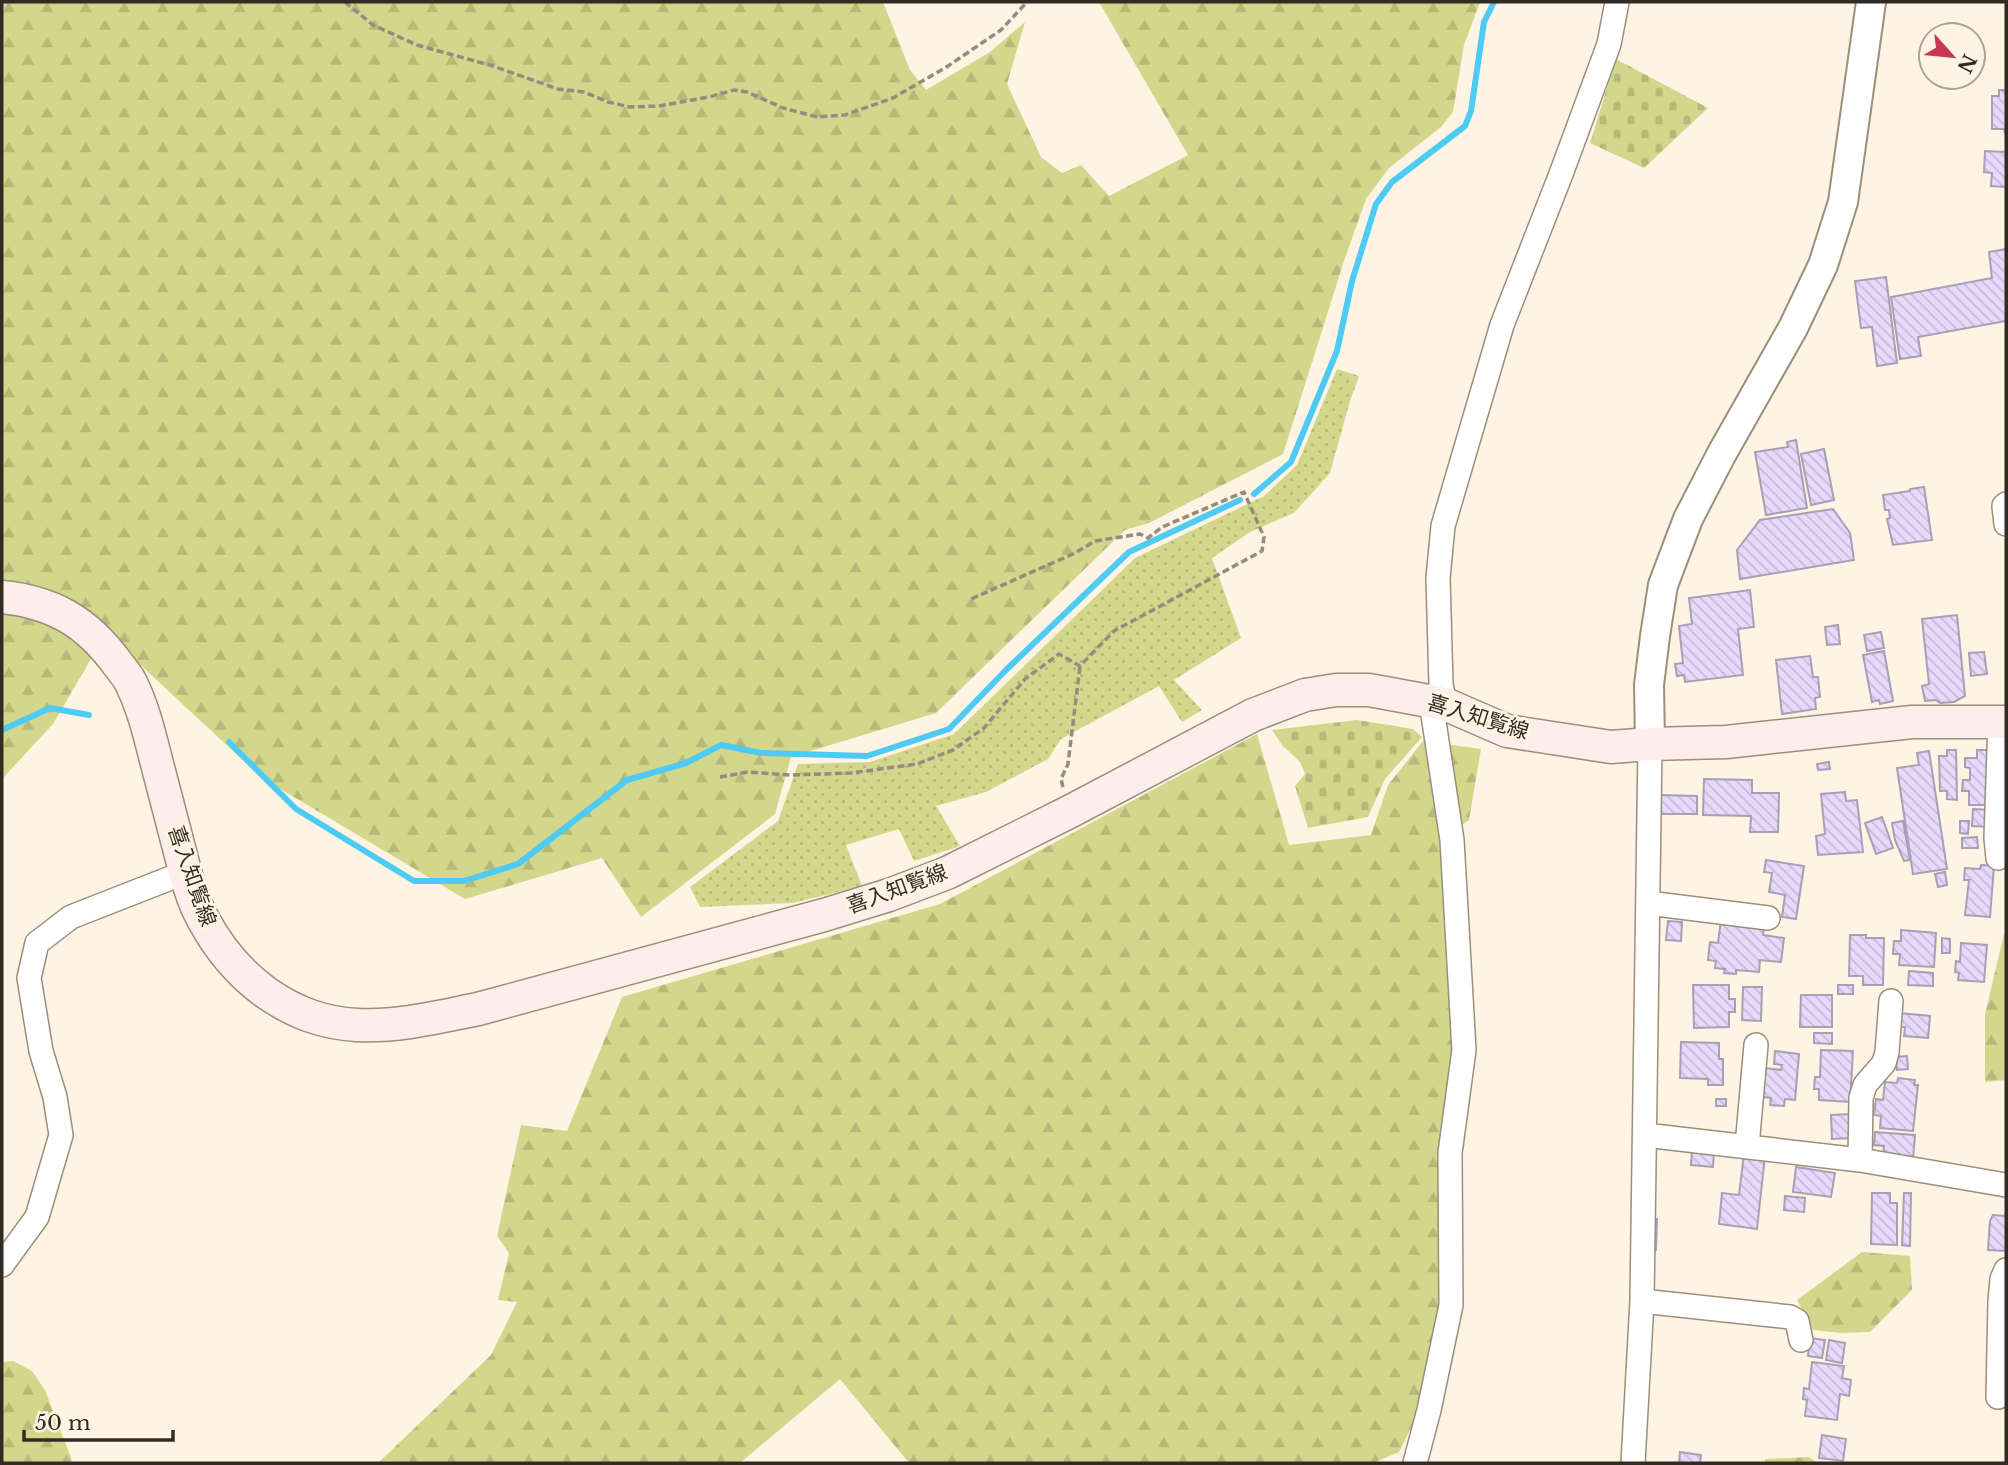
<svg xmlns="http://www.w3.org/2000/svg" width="2008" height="1465" font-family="'Libre Baskerville','Noto Sans JP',serif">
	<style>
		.grass { fill: url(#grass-dots) }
		.forest { fill: url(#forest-firs) }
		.cemetery { fill: url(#cemetery-stones) }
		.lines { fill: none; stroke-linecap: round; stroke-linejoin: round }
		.stream { stroke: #4dcbf4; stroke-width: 6 }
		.building { fill: url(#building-back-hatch); stroke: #a79fb4; stroke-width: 2 }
		.minor-casing { stroke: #9b8e7b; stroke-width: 26 }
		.tertiary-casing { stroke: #9b8e7b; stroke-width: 32 }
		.secondary-casing { stroke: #9b8e7b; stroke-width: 35 }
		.path { stroke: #948c80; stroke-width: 3.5; stroke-dasharray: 7 3.5; stroke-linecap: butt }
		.minor { stroke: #fff; stroke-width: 23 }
		.tertiary { stroke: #fff; stroke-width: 28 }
		.secondary { stroke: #feeeeb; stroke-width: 32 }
		.labels { text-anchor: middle; stroke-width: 6; stroke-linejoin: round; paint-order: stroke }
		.street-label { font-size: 21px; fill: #312b23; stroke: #fff3e3 }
	</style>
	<defs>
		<pattern id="grass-dots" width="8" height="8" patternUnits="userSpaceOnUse" patternTransform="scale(1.75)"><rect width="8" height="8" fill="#d3d78c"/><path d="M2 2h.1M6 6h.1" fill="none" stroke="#b6b978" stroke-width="1.8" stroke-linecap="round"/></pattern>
		<pattern id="forest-firs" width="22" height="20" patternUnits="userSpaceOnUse" patternTransform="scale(1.75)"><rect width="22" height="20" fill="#d3d78c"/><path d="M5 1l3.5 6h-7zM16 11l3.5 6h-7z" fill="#b6b978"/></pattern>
		<pattern id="cemetery-stones" width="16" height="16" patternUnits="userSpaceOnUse" patternTransform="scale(1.75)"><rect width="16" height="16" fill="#d3d78c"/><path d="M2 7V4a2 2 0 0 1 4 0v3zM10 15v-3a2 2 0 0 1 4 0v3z" fill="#b6b978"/></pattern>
		<pattern id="building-back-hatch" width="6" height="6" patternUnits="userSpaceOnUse" patternTransform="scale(1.75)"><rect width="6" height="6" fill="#e6d9fc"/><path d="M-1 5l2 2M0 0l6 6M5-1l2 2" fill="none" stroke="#c6bad8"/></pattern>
	</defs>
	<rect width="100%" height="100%" fill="#fff3e3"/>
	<path class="grass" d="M1337 369 1359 376 1350 401 1330 473 1294 513 1250 532 1212 558 1241 638 1174 680 1202 710 1182 722 1159 686 1061 739 1048 759 986 792 936 806 960 846 914 861 899 829 846 845 862 886 793 903 700 907 690 887 778 821 798 764 870 762 954 734 1135 558 1264 496 1297 465Z"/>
	<path class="forest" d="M2 2H883L910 70 926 90 990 52 1025 22 1007 84 1041 157 1062 173 1081 165 1109 196 1188 155 1099 2H1480L1464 45 1453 112 1441 127 1389 168 1366 199 1344 261 1283 454 1149 523 1125 530 936 713 791 757 775 814 641 917 602 858 465 899 262 778 106 633 53 724 2 779Z
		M1257 734 1289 845 1371 835 1388 785 1423 741 1481 749 1469 820 1446 836 1455 1048 1443 1313 1417 1416 1399 1452 1373 1463H909L840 1379 740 1463H378L491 1355 517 1302 498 1300 509 1253 497 1236 521 1125 567 1131 622 997 940 904Z
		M2004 934 2006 935V1080L1985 1082V1014Z
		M1862 1252 1910 1256 1912 1290 1870 1332 1841 1333 1813 1330 1797 1300Z
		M13 1361 32 1371 45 1390 73 1463H2V1362Z
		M1809 1457 1818 1463H1765V1459Z"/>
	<path class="cemetery" d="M1616 59 1708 108 1644 168 1590 143Z
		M1357 720 1413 729 1422 737 1385 779 1368 817 1308 828 1295 786 1305 774 1300 762 1282 745 1272 730Z"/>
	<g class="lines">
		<path class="stream" d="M1254 494 1291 462 1337 351 1352 281 1376 204 1392 182 1465 126 1471 111 1484 22 1494 2
			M2 730 50 708 89 715
			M229 742 296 809 414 881H464L518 864 627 780 686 763 721 745 761 753 867 756 949 729 1006 670 1129 552 1240 500"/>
	</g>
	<path class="building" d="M1999 90H2006V133H2005L2004 129H1992V96H1999Z
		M2006 144V187L1991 186 1992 173 1984 172 1985 151 2006 152Z
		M2006 249V321L1918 337 1921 356 1900 359 1891 297 1992 278 1989 252Z
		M1886 277 1897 363 1877 366 1872 327 1861 328 1855 281Z
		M1796 440 1807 508 1766 515 1755 452 1788 447 1787 442Z
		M1824 449 1834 500 1811 505 1801 454Z
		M1924 487 1932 540 1893 545 1887 519 1890 518 1889 510H1885L1883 495 1910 491V489Z
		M1833 509 1850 533 1854 560 1740 579 1737 550 1760 520Z
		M1750 590 1754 627 1738 629 1743 675 1685 682 1684 675 1677 676 1675 664 1683 663 1679 626 1692 624 1689 598Z
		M1957 615 1965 696 1954 702 1940 703 1936 700 1925 701 1922 686 1929 684 1922 619Z
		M1838 625 1840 644 1827 645 1825 627Z
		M1881 632 1884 648 1867 651 1864 635Z
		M1884 651 1893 701 1880 704 1879 700 1872 702 1863 655Z
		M1984 652 1987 674 1971 676 1969 653Z
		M1810 656 1813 677H1818L1820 697 1815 698 1816 709 1782 714 1776 660Z
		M1947 750H1956L1957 800 1947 799V791H1940L1939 756H1947Z
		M1977 750H1991L1989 805H1969V791H1962L1963 780H1970V768L1965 767V758H1977Z
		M1929 751 1947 869 1913 874 1897 768 1919 765 1917 753Z
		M1829 762 1830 769 1818 770 1817 764Z
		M1704 779 1752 780V793H1779L1778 832H1750L1751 816 1703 815Z
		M1845 792 1846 801 1857 800 1863 852 1818 855 1816 836 1825 834 1821 794Z
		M1661 795 1697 796V814H1660Z
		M1973 809 1991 810 1989 827 1972 826Z
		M1882 817 1893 848 1876 854 1865 823Z
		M1903 821 1910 860 1904 861 1895 840 1892 823Z
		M1960 821H1969L1968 834 1960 833Z
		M1977 837 1978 848H1962V838Z
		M1766 860 1804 866 1796 919 1782 917 1785 895 1769 892 1772 873 1764 872Z
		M1981 865 1994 866 1990 917 1965 915 1969 880H1964L1965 868 1980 869Z
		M1945 872 1947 885 1938 887 1935 874Z
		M1721 919 1764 924 1763 935 1784 938 1781 962 1760 960 1759 972 1736 970V974L1724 973 1725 969 1715 968 1716 961 1708 960 1710 942 1718 943Z
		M1668 921 1682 922 1681 941 1666 940Z
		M1901 930 1936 933 1934 967 1899 965 1900 954H1893L1894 941H1901Z
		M1850 935H1866V938H1884L1883 985H1863V976H1849Z
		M1942 938 1950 939V953H1942Z
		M1961 943 1987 945 1984 982 1958 980 1959 973 1955 972 1956 961 1960 962Z
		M1909 971 1933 973V986L1908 985Z
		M1693 985H1729V999H1735V1012H1729V1027L1694 1028Z
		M1838 985H1853V994H1838Z
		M1743 987H1762L1761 1021 1742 1020Z
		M1801 995H1832V1027H1800Z
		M1899 1013 1930 1016 1928 1038 1904 1036 1905 1027H1898Z
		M1814 1033H1832V1044L1814 1043Z
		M1681 1042 1719 1043V1059H1723V1085H1708V1079L1680 1078Z
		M1821 1050 1853 1051 1850 1102 1819 1100V1089H1814L1815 1077H1820Z
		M1775 1051 1799 1054 1795 1100 1785 1099 1784 1106 1770 1105 1771 1098 1763 1097 1765 1068 1781 1070 1782 1065 1774 1064Z
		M1907 1056 1908 1069 1897 1070 1896 1057Z
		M1898 1078 1915 1080 1914 1085H1918L1913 1131 1880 1128 1881 1116 1874 1115 1876 1099 1883 1100 1885 1082 1897 1083Z
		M1716 1099H1726V1106H1716Z
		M1851 1114 1852 1138 1832 1139 1831 1115Z
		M1875 1132 1915 1135 1913 1159 1883 1156 1884 1146 1874 1145Z
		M1692 1150 1714 1152 1713 1167 1691 1165Z
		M1744 1154 1765 1156 1757 1229 1719 1224 1722 1193 1739 1195Z
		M1796 1167 1835 1173 1831 1197 1793 1192Z
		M1872 1193H1890V1203H1897V1245L1871 1244Z
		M1904 1193H1911L1910 1246 1902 1245Z
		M1785 1196 1805 1198 1804 1212 1784 1210Z
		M2006 1211V1251L1988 1250 1990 1221 1993 1215 2005 1216Z
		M1651 1219H1657L1656 1250H1650Z
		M1810 1338 1825 1340 1822 1358 1808 1356Z
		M1829 1340 1845 1343 1842 1363 1826 1360Z
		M1812 1362 1844 1366 1842 1378 1851 1380 1849 1396 1840 1394 1837 1420 1805 1416 1807 1400 1803 1399 1804 1388 1809 1389Z
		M1822 1435 1846 1439 1843 1461 1819 1458Z
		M1680 1452 1701 1455 1700 1463H1679Z"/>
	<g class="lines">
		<defs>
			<path id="minor" d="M2006 504 2004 506 2006 524
				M1445 704 1441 684 1438 578 1443 526 1502 325 1561 174 1609 44 1617 2
				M1998 858 1996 838 2000 721
				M1648 903 1768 918
				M1645 1135 1860 1160 2006 1185
				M1747 1146 1756 1045
				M1860 1160 1861 1098 1865 1085 1884 1063 1887 1052 1891 1001
				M2 1265 37 1217 61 1135 55 1097 41 1051 29 978 37 943 71 917 186 872
				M1642 1301 1790 1317 1797 1321 1801 1340
				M1998 1397 2000 1301 2002 1279 2006 1270
				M1415 1463 1429 1410 1451 1305 1450 1153 1464 1050 1452 840 1431 702
				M1633 1463 1642 1301 1650 744"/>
			<path id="tertiary" d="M1650 744 1649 685 1655 636 1663 585 1688 519 1721 455 1793 328 1823 265 1843 202 1871 2"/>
			<path id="secondary" d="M2 597C53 602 87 622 117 663 122 670 129 677 132 685 143 708 149 732 155 756 163 787 171 817 179 848 185 871 191 898 203 919 219 949 241 975 268 994 296 1013 323 1023 357 1025 399 1027 438 1017 478 1009L824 915 889 895 947 873 1071 811 1253 715 1305 695 1336 690H1369L1445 704 1507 731 1611 747 1650 744 1726 742 1912 722H2006"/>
		</defs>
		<use href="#minor" class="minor-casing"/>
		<use href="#tertiary" class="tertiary-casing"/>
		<use href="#secondary" class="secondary-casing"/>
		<path class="path" d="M345 2 373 25 417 45 493 66 558 89 584 92 608 102 630 107 659 106 709 97 734 90 747 92 783 108 817 117 845 115 893 98 945 68 1001 30 1027 2
			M720 777 748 772 791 775 851 773 917 764 953 750 984 728 1025 679 1059 654 1080 666 1114 631 1262 551 1264 537 1244 492 1162 527 1148 538 1140 534 1095 541 1075 553 971 599
			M1063 787 1061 779 1068 764 1080 666"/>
		<use href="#minor" class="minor"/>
		<use href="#tertiary" class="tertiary"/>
		<use href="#secondary" class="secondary"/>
	</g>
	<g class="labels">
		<g class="street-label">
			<text transform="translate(1478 717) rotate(17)" y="7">喜入知覧線</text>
			<text transform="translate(192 876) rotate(71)" y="7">喜入知覧線</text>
			<text transform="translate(897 889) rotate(-20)" y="7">喜入知覧線</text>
		</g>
	</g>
	<rect width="2008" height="1465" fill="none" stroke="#312b23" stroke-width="7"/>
	<g transform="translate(1952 56) rotate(117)"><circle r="33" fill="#fff3e3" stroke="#ada396" stroke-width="2"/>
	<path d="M0-5L12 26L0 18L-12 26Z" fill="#c83850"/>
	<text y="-10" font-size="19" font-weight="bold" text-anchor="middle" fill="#312b23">N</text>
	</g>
	<path d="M24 1430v10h149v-10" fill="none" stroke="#312b23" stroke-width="3.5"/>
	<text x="35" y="1430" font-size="21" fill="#312b23" stroke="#fff3e3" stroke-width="5" paint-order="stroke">50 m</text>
</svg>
